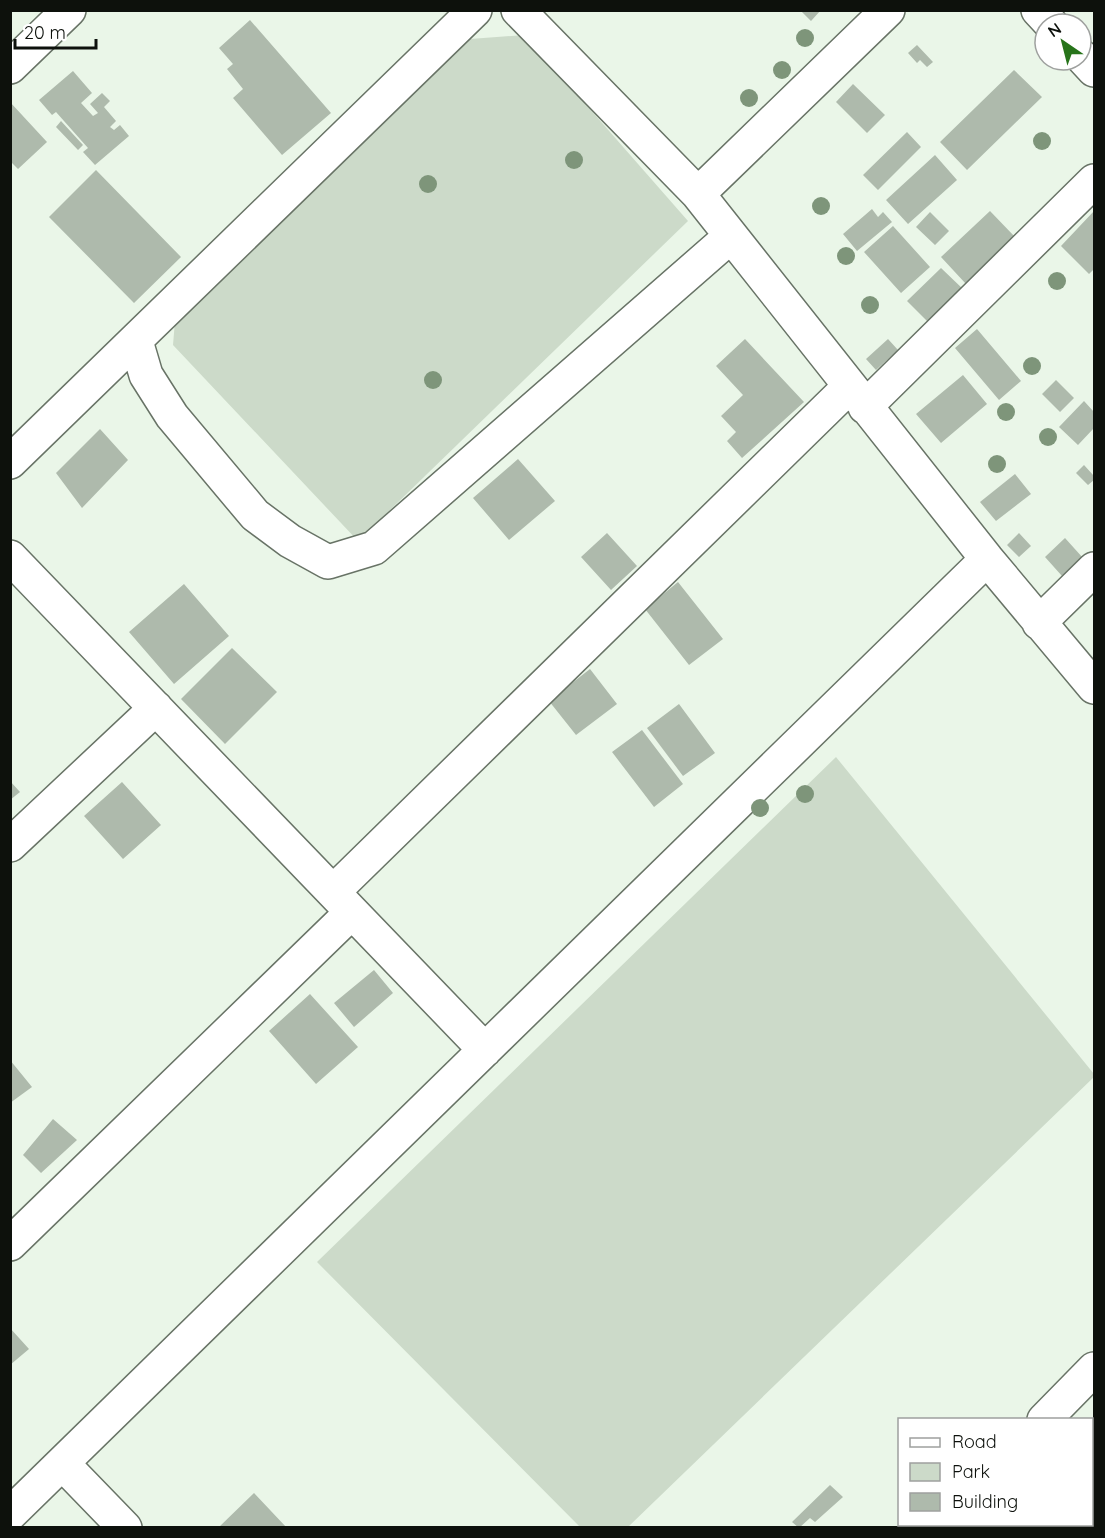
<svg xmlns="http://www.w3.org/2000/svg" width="1105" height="1538" font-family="Quicksand,sans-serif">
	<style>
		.green { fill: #ccdac9 }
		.building { fill: #aebaac }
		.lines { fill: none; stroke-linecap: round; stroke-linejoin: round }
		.minor-casing { stroke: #687366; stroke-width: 36 }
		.minor { stroke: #fff; stroke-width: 33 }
		.tree { fill: #7e957a }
	</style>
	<rect width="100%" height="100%" fill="#eaf6e8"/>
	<path class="green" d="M525 35 688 221 358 541 173 345 175 321 470 39Z
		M836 757 1094 1074V1077L628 1527H580L317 1262Z"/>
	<path class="building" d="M800 10H821L811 21Z
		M250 20 331 113 282 155 233 98 243 89 227 69 233 64 219 48Z
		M917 45 933 62 927 67 920 60 917 63 908 53Z
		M1014 70 1042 97 967 170 940 142Z
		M73 71 92 93 81 103 93 116 98 113 90 104 102 93 110 101 104 107 116 121 110 127 114 130 120 125 129 136 95 165 83 152 88 148 56 112 52 115 39 100Z
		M853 84 885 115 867 133 836 102Z
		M10 102 47 142 18 169 10 161Z
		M61 121 83 145 78 150 56 127Z
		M907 132 921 147 878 190 863 175Z
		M935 155 957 180 908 224 886 200Z
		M96 170 181 257 134 303 49 217Z
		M872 209 878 217 883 212 892 222 857 251 843 234Z
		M990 211 1015 237 966 284 941 257Z
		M1094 211V269L1089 274 1061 246Z
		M930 212 949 231 935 245 916 227Z
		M893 226 930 267 901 293 864 252Z
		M941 268 964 290 930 324 907 301Z
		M977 329 1021 381 999 400 955 348Z
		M745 339 804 402 742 458 727 441 736 432 721 416 743 395 716 366Z
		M888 339 898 350 876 370 866 359Z
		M963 375 987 404 941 443 916 414Z
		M1056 380 1074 398 1060 412 1042 394Z
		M1084 401 1094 412V428L1078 445 1059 427Z
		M100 429 128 460 82 508 56 473Z
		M518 459 555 501 509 540 473 498Z
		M1084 465 1094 476V480L1088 485 1076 473Z
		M1015 474 1031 494 996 521 980 502Z
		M607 533 637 566 611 590 581 557Z
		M1019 533 1031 546 1019 557 1007 545Z
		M1065 538 1083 558 1062 576 1045 557Z
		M678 582 723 639 689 665 645 609Z
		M184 584 229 636 174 684 129 632Z
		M232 648 277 692 225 744 181 699Z
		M590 669 617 704 576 735 549 701Z
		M679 704 715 753 683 776 647 728Z
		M642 730 683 784 654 807 612 752Z
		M10 781 20 792 10 800Z
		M122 782 161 825 123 859 84 816Z
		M374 970 393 993 354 1027 334 1003Z
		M310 994 358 1047 316 1084 269 1031Z
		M10 1060 32 1087 10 1103Z
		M53 1119 77 1140 41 1173 23 1155Z
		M10 1328 29 1349 10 1365Z
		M830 1485 843 1497 815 1522 810 1518 799 1528 792 1522Z
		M254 1493 287 1528H218Z"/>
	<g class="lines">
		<defs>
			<path id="minor" d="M518 10 698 194 987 559 1094 687
				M1038 10 1051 24
				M1081 56 1094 70
				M10 67 69 10
				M698 194 888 10
				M136 341 146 375 172 416 255 515 290 541 328 562 374 548 731 236
				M865 407 1094 181
				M10 462 475 10
				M10 557 485 1050
				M1039 623 1094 569
				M10 845 156 708
				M333 892 850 386
				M10 1244 352 912
				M1044 1420 1094 1369
				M63 1464 125 1528
				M10 1514 987 559
				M934 1528 937 1524"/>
		</defs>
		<use href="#minor" class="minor-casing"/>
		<use href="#minor" class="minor"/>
	</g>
	<g class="tree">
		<circle cx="805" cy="38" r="9"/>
		<circle cx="782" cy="70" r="9"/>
		<circle cx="749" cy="98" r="9"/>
		<circle cx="1042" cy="141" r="9"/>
		<circle cx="574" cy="160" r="9"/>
		<circle cx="428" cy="184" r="9"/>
		<circle cx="821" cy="206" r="9"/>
		<circle cx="846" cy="256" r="9"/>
		<circle cx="1057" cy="281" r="9"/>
		<circle cx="870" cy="305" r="9"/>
		<circle cx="1032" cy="366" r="9"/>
		<circle cx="433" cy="380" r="9"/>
		<circle cx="1006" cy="412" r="9"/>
		<circle cx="1048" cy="437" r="9"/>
		<circle cx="997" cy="464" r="9"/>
		<circle cx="805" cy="794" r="9"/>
		<circle cx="760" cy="808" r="9"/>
	</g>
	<rect width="1105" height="1538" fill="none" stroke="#0d110c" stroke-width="24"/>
	<rect x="898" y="1418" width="195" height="108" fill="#ffffff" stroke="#9ea09e" stroke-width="1.5"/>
	<rect x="910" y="1438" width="30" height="9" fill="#ffffff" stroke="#9ea09e" stroke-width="1.5"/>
	<text x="952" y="1448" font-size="18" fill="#0d110c">Road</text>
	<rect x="910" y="1463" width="30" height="18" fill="#ccdac9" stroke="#9ea09e" stroke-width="1.5"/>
	<text x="952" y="1478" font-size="18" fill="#0d110c">Park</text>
	<rect x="910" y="1493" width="30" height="18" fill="#aebaac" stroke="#9ea09e" stroke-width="1.5"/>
	<text x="952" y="1508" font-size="18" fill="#0d110c">Building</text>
	<g transform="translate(1063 42) rotate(325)"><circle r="28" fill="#ffffff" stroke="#9ea09e" stroke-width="1.5"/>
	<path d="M0-4.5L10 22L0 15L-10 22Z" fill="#27741a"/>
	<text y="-9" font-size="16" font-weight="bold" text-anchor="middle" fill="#0d110c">N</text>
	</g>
	<path d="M15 39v9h81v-9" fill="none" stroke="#0d110c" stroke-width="3"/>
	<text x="24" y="39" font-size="18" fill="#0d110c" stroke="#ffffff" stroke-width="4.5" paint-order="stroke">20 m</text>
</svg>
